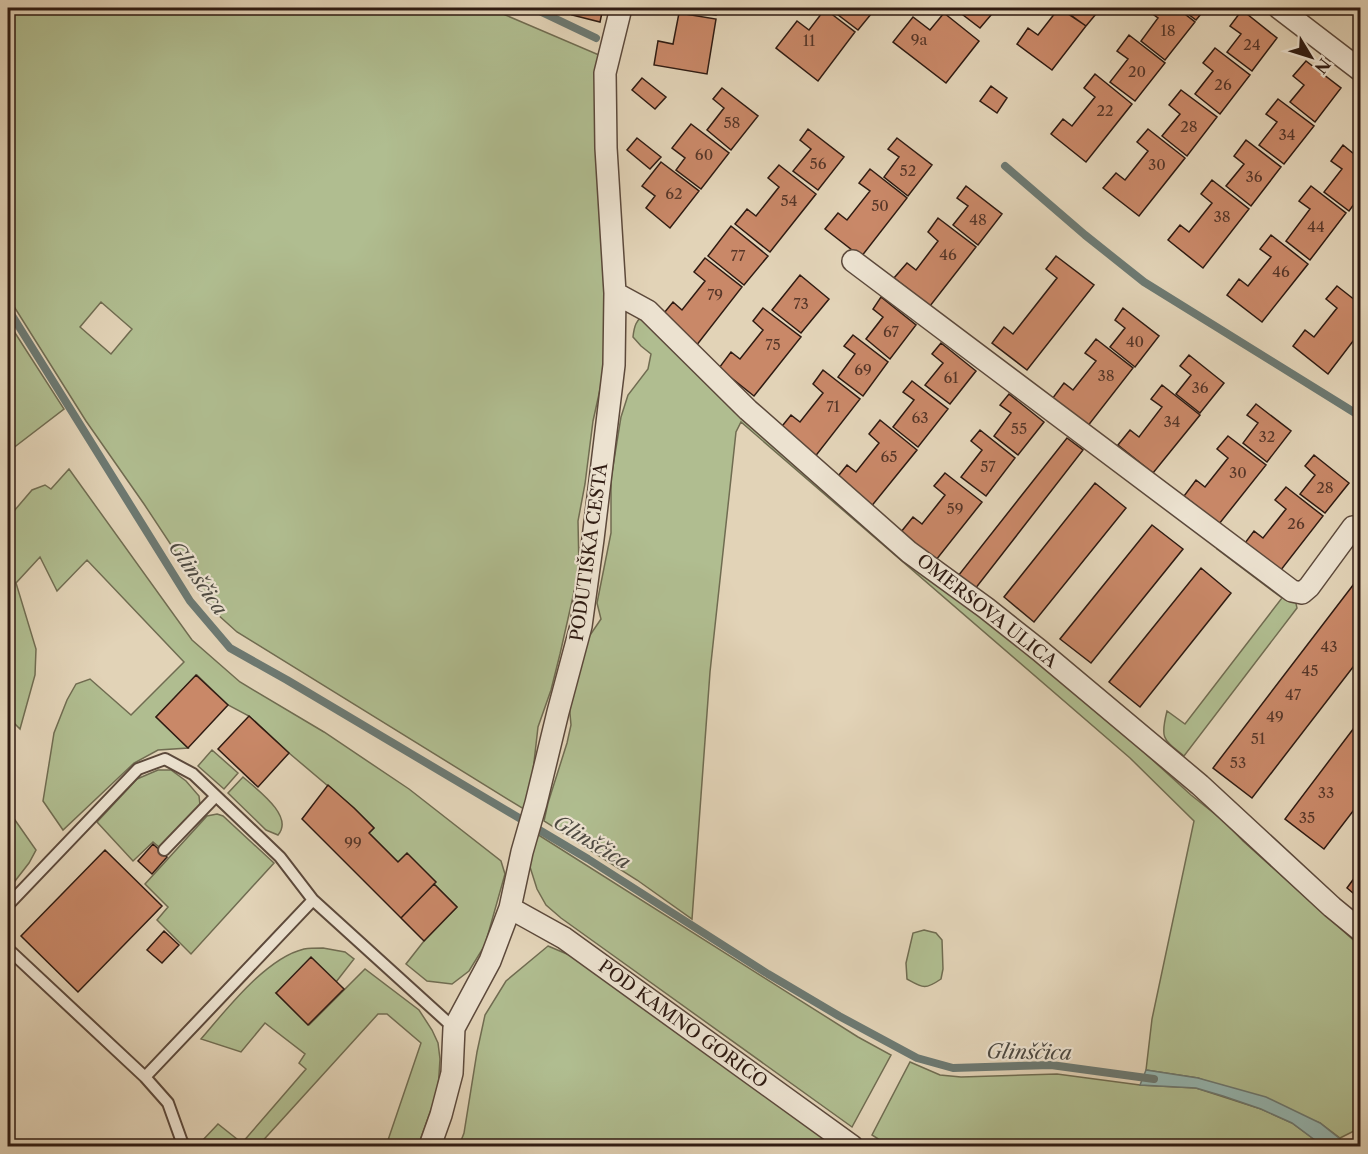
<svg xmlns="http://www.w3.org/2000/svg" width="1368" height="1154" font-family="'Libre Caslon Text',serif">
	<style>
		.green { fill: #b0bd90; stroke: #706c51; stroke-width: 1.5; fill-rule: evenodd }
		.water { fill: #95b7b2; stroke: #6c7972; stroke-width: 1.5 }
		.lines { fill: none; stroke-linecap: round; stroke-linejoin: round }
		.stream { stroke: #6c7972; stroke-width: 8 }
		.building { fill: #c98868; stroke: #2f1b12; stroke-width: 1.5 }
		.lane-casing { stroke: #5c493b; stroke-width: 14 }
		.street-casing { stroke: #5c493b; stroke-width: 24 }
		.lane { stroke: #ece2d0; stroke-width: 10 }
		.street { stroke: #ece2d0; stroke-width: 21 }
		.labels { text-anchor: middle; stroke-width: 4.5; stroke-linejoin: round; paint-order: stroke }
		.number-label { font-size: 15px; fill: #563628 }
		.street-label { font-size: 18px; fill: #2f1b12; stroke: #ece2d0 }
		.water-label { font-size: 20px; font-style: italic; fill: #4e4a42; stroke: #ece2d0 }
	</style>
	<rect width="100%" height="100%" fill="#e2d3b7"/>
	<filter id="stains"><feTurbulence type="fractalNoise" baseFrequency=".00333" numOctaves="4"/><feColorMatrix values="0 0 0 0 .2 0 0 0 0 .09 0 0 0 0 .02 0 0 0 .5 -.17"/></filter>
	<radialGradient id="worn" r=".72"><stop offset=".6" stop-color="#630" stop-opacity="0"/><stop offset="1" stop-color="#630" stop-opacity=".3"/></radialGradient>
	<path class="green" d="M8 8H489L599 55 605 348 603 376 593 421 585 484 578 521 579 570 560 654 551 690 538 727 533 771V797L527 811 237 632 216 613 144 504 86 421 8 297ZM101 302 132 329 111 354 80 327Z
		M645 315 1079 693 1191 795 1225 822 1243 841 1360 946V1128L1340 1138 1320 1123 1198 1078 1146 1070 1152 1019 1194 821 1130 758 741 422 736 432 710 672 692 919 637 880 544 821 548 803 567 743 571 725 569 702 586 641 601 619 597 603 611 533V479L621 417 628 395 648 369 651 354 641 346 633 337C634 327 636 319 645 315Z
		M8 322 64 409 8 452Z
		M69 469 192 640 240 682 324 732 409 789 501 861 505 874 485 945 469 971 452 984 427 981 406 964 424 941 457 907 434 884 407 854 398 862 369 833 374 828 354 808 289 753 249 716 228 705 197 675 156 717 188 748 158 750 134 763 63 830 43 801 54 733 67 700 76 684 90 679 131 715 184 662 87 560 57 591 40 557 16 583 36 649 35 675 20 729 8 717V518L32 490 45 485 51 489Z
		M1220 546 1295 599 1297 608 1184 756C1163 739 1160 739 1167 711L1185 724 1282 598 1217 549Z
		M212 750 238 773 224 789 198 766Z
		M158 770H171L186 781 199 796 200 805 159 847 153 842 133 861 97 822 137 779Z
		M243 777C255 788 295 816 278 835L266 830 228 793Z
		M8 810 36 850 29 863 8 890Z
		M217 814 223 816 274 863 191 954 157 920 168 907 145 884 207 816Z
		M537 834 858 1037 891 1055 852 1127 561 918 546 905 537 889 530 867V850Z
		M924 930 936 933 942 940 943 969 941 979C925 990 923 988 907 979L906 963 913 933Z
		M548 946 574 957 836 1146H459L464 1133 477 1052 485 1015 506 981Z
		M323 948 345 952 354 959 336 982 276 993 309 1025 365 969 419 1010 432 1030 438 1043 440 1059 438 1090 418 1146H386L421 1043 387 1014H378L258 1146H205L201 1142 218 1124 242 1143 306 1069 299 1063 305 1054 265 1023 241 1052 201 1039C226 1010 266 958 304 949 310 948 317 948 323 948Z
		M910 1062 940 1075 961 1077 1057 1074 1140 1085 1196 1088 1261 1109 1292 1123 1323 1146H889L872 1135Z"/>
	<path class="water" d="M1146 1070 1198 1078 1266 1097 1320 1123 1349 1146H1323L1292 1123 1261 1109 1223 1096 1196 1088 1140 1085Z"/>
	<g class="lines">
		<path class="stream" d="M533 8 596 38
			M1005 166 1085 235 1144 282 1360 416
			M8 309 190 601 230 648 287 680 588 859 768 974 839 1016 917 1058 953 1068 1051 1065 1154 1079"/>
	</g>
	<path class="building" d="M574 8H603L600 22 572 15Z
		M669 8H717L716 15Z
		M829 8H876L858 30Z
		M954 8H997L980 28Z
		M1059 8 1086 26 1052 70 1017 44 1028 28 1038 35Z
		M1061 8H1101L1086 26Z
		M1149 8H1177L1195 22 1165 60 1141 41 1158 18 1147 10Z
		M1180 8H1206L1196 20Z
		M825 9 855 32 818 81 776 48 797 21 809 30Z
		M1242 10 1277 38 1252 71 1227 52 1241 34 1230 26Z
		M679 13 716 19 707 74 654 65 658 41 673 44Z
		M944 13 979 41 946 83 893 42 913 17 930 30Z
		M1129 35 1165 63 1135 101 1110 82 1128 59 1117 51Z
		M1215 48 1250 75 1220 114 1195 94 1213 71 1203 63Z
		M1306 61 1341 88 1315 122 1290 102 1304 85 1293 76Z
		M1095 74 1132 104 1086 162 1051 134 1063 119 1072 126 1095 97 1084 88Z
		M642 78 666 97 655 109 632 90Z
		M991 86 1007 98 997 113 980 101Z
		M722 88 758 116 731 150 707 130 724 108 713 99Z
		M1181 90 1217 117 1187 156 1162 136 1180 114 1169 105Z
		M1278 99 1314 126 1284 164 1259 145 1277 122 1266 114Z
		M691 124 729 153 701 189 676 170 685 158 672 148Z
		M808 129 844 157 818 190 793 171 811 149 800 140Z
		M1148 129 1185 158 1139 216 1103 188 1116 173 1125 180 1148 151 1137 142Z
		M637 138 661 157 650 169 627 150Z
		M897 138 932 165 908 196 884 177 899 157 888 149Z
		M1246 140 1281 167 1251 206 1226 186 1244 164 1234 156Z
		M1343 145 1360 159V196L1349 211 1324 192 1342 169 1331 161Z
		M661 162 699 191 670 228 646 208 655 196 642 186Z
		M779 165 816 194 770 252 735 224 747 209 756 216 779 187 768 178Z
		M870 169 907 198 861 257 825 229 838 213 847 220 870 191 859 183Z
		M1212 180 1249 209 1203 268 1168 240 1180 225 1189 232 1212 203 1201 194Z
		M966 186 1002 214 978 245 953 225 968 206 957 198Z
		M1311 186 1346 213 1310 260 1286 241 1310 209 1299 201Z
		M938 218 976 247 930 306 894 278 907 263 916 270 938 241 928 232Z
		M731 226 768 256 744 285 708 256Z
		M1271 235 1308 264 1262 322 1227 295 1239 279 1248 286 1271 257 1260 249Z
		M1056 256 1094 285 1027 370 992 343 1004 327 1013 334 1057 278 1046 269Z
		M705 258 742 287 696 346 660 318 673 302 682 310 705 281 694 272Z
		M800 275 829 299 801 333 772 310Z
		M1337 286 1360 304V332L1328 374 1293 346 1305 330 1314 337 1337 308 1326 299Z
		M881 297 916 325 890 359 866 339 883 317 873 309Z
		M763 308 801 337 754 396 719 368 731 352 740 359 763 330 753 321Z
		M1123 308 1159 336 1135 367 1110 347 1125 328 1115 320Z
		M853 335 888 362 863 396 838 377 855 354 844 346Z
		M1096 339 1133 368 1087 427 1052 399 1064 383 1073 390 1096 361 1085 353Z
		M941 343 976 371 950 404 925 385 943 363 932 354Z
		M1189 355 1224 383 1200 413 1176 394 1191 375 1180 366Z
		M823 370 860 399 814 458 779 430 791 415 800 422 823 393 813 384Z
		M912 381 948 409 918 447 893 427 914 400 903 392Z
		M1162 385 1200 415 1153 473 1118 445 1130 430 1139 437 1162 407 1151 399Z
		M1009 394 1044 422 1018 455 994 436 1011 413 1000 405Z
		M1256 404 1291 431 1267 462 1243 443 1258 423 1247 415Z
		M880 420 917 450 870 508 835 480 847 465 856 472 879 443 869 434Z
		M980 430 1015 458 986 496 961 477 982 450 971 441Z
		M1228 436 1266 465 1219 524 1184 496 1196 480 1205 487 1228 458 1217 449Z
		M1067 438 1083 450 975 589 958 576Z
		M1314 455 1349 483 1325 513 1300 494 1315 475 1305 466Z
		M945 473 982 502 936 560 901 532 913 517 922 524 945 495 934 486Z
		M1095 483 1126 508 1034 622 1004 597Z
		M1286 487 1323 516 1277 575 1242 547 1254 531 1263 538 1286 509 1275 500Z
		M1152 525 1183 549 1091 663 1060 639Z
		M1201 568 1231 593 1140 707 1109 682Z
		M1360 576V658L1252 798 1213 768Z
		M196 675 228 705 188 748 156 717Z
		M249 716 289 753 258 787 218 749Z
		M1360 720V802L1324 849 1285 819Z
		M328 785 354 808 374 828 369 833 398 862 407 853 436 882 401 918 302 819Z
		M153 844 167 857 152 874 138 861Z
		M105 850 162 906 78 992 21 936Z
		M1360 870V899L1347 888Z
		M434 884 457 907 424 941 401 918Z
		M164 931 179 945 162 963 147 950Z
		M311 957 344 989 308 1025 276 993Z"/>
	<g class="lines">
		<defs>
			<path id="lane" d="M164 850 216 796
				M8 905 138 769 165 759 193 774 280 857 313 900 454 1028
				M8 949 145 1077 168 1103 182 1142 186 1146
				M145 1077 313 900"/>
			<path id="street" d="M1279 8 1360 70
				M853 261 1292 591 1302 593 1309 587 1353 527 1360 533
				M615 293 648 311 748 410 909 552 986 608 1039 650 1200 785 1332 907 1360 930
				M510 908 564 938 852 1146
				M430 1146 441 1115 452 1073 454 1028 490 961 510 908 522 852 536 803 558 712 581 626 593 539 614 365 615 293 606 148 605 73 621 8"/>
		</defs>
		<use href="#lane" class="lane-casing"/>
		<use href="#street" class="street-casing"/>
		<use href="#lane" class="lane"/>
		<use href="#street" class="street"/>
	</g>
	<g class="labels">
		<g class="number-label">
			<text x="1168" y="36">18</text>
			<text x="919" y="45">9a</text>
			<text x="809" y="46">11</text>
			<text x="1252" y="50">24</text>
			<text x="1137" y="77">20</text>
			<text x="1223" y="90">26</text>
			<text x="1105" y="116">22</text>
			<text x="732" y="128">58</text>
			<text x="1189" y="132">28</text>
			<text x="1287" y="140">34</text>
			<text x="704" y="160">60</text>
			<text x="818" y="169">56</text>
			<text x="1157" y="170">30</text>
			<text x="908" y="176">52</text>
			<text x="1254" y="182">36</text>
			<text x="674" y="199">62</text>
			<text x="789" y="206">54</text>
			<text x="880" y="211">50</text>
			<text x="1222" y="222">38</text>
			<text x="978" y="225">48</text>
			<text x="1316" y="232">44</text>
			<text x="948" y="260">46</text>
			<text x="738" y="261">77</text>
			<text x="1281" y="277">46</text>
			<text x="715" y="300">79</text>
			<text x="801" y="309">73</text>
			<text x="891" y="337">67</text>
			<text x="1135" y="347">40</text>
			<text x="773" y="350">75</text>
			<text x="863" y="375">69</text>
			<text x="1106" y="381">38</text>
			<text x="951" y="383">61</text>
			<text x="1200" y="393">36</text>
			<text x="833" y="412">71</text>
			<text x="920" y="423">63</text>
			<text x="1172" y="427">34</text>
			<text x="1019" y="434">55</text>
			<text x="1267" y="442">32</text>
			<text x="889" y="462">65</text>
			<text x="988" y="472">57</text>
			<text x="1238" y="478">30</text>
			<text x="1325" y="493">28</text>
			<text x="955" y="514">59</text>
			<text x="1296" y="529">26</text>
			<text x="1329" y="652">43</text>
			<text x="1310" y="676">45</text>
			<text x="1293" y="700">47</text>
			<text x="1275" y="722">49</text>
			<text x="1258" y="744">51</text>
			<text x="1238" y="768">53</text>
			<text x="1326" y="798">33</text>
			<text x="1307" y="823">35</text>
			<text x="353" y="848">99</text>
		</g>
		<g class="street-label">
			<text transform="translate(589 552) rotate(-82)" y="6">PODUTIŠKA CESTA</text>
			<text transform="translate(987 611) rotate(38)" y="6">OMERSOVA ULICA</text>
			<text transform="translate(683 1024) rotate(36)" y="6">POD KAMNO GORICO</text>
		</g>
		<g class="water-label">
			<text transform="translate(198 578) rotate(55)" y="7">Glinščica</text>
			<text transform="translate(592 842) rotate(31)" y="7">Glinščica</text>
			<text transform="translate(1029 1052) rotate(1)" y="7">Glinščica</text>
		</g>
	</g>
	<rect width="1368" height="1154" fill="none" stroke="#e2d3b7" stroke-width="30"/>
	<rect x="9" y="9" width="1350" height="1136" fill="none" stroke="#2f1b12" stroke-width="3"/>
	<rect x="15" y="15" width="1338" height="1124" fill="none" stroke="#2f1b12" stroke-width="1.5"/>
	<g transform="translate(1311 57) rotate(128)" stroke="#ece2d0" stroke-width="4.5" paint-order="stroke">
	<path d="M0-4.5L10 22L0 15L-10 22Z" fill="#2f1b12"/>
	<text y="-9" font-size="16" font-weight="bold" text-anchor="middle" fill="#2f1b12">N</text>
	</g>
	<rect width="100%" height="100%" filter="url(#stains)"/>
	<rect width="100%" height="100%" fill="url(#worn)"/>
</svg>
